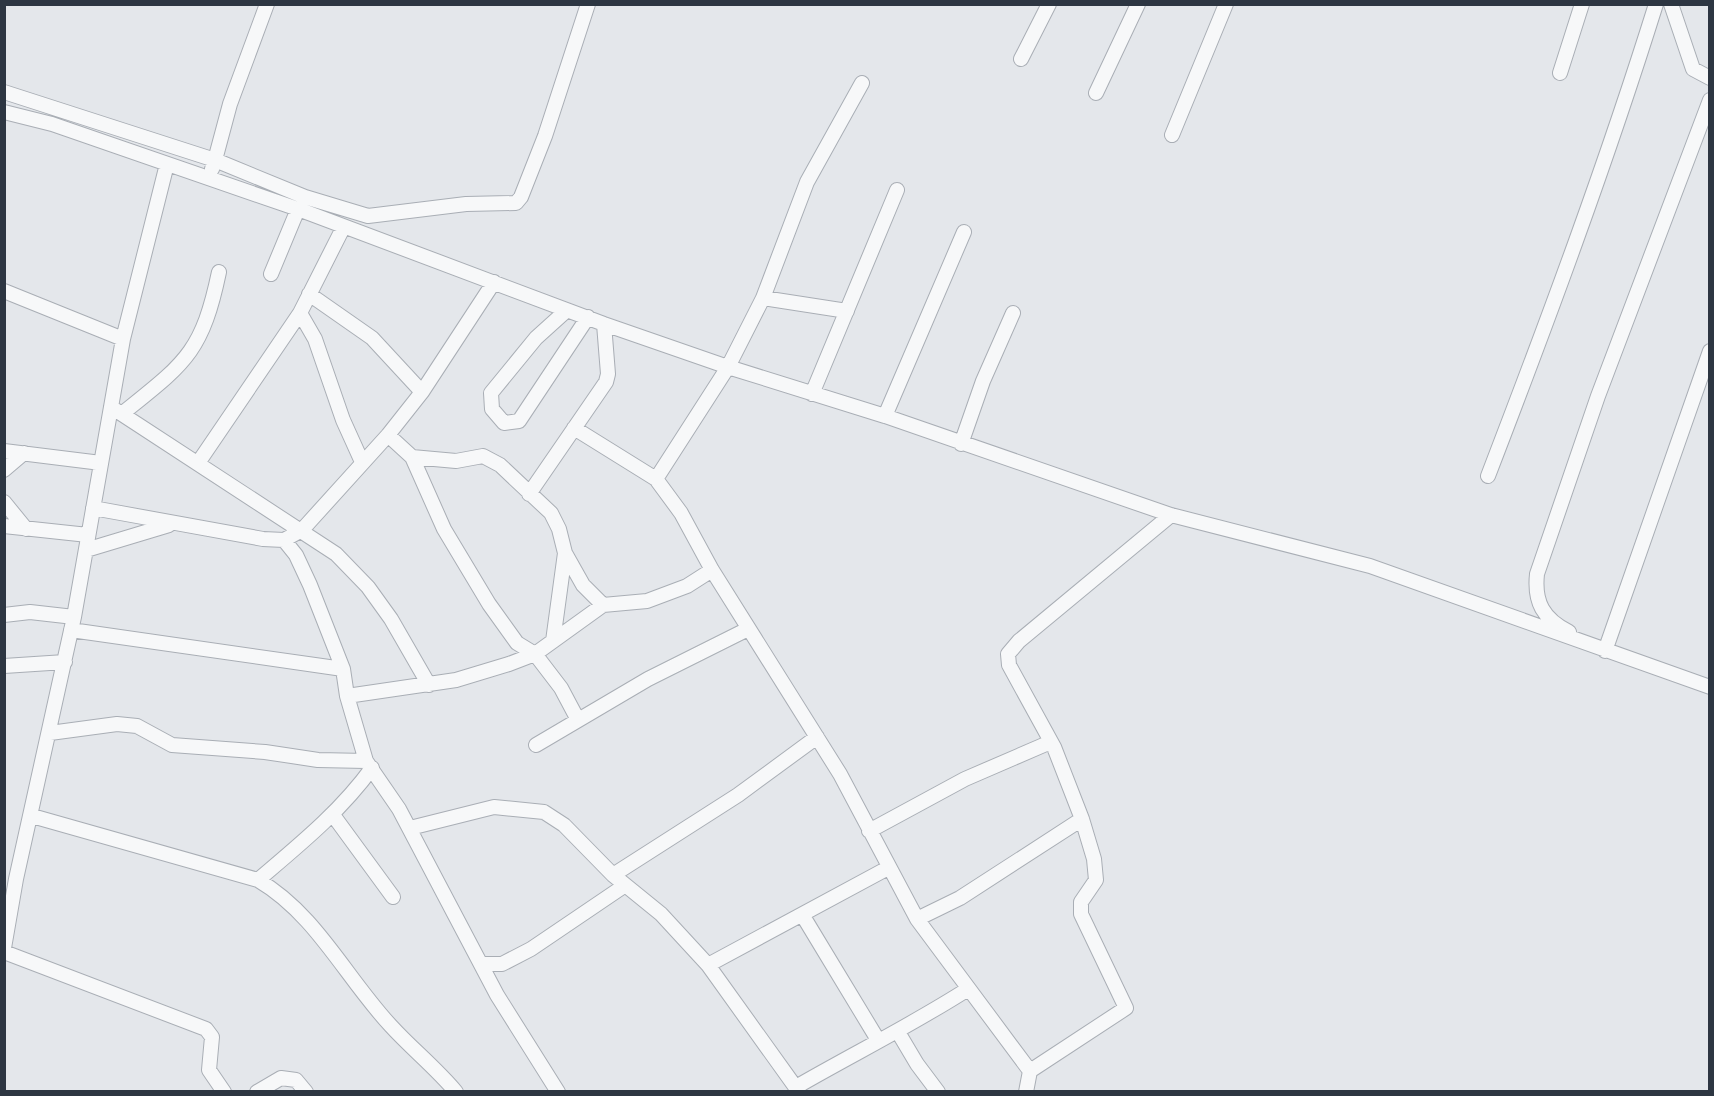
<svg xmlns="http://www.w3.org/2000/svg" width="1714" height="1096" font-family="'Exo 2',sans-serif">
	<style>
		.lines { fill: none; stroke-linecap: round; stroke-linejoin: round }
		.street-casing { stroke: #a9aeb5; stroke-width: 16 }
		.street { stroke: #f7f8f9; stroke-width: 14 }
	</style>
	<rect width="100%" height="100%" fill="#e4e7eb"/>
	<g class="lines">
		<defs>
			<path id="street" d="M267 4 230 104 215 160 305 197 368 216 466 204 516 203 521 197 545 136 588 4
				M1671 4 1693 69 1710 78
				M1021 59 1049 4
				M1560 73 1582 4
				M862 83 807 182 763 298 728 367 656 479 681 513 712 570 840 774 917 919 1030 1071 1026 1092
				M4 92 215 160 212 169
				M1096 93 1138 4
				M4 112 52 124 298 209 604 324 728 367 885 416 1171 515 1370 566 1710 687
				M1172 135 1226 4
				M271 274 298 209
				M4 291 123 339
				M309 294 372 338 422 392
				M763 298 847 311
				M567 310 536 338 491 393 492 409 504 423 519 421 588 317
				M300 313 315 339 343 420 362 462
				M812 394 897 190
				M111 407 336 554 368 587 391 619 429 685
				M123 413C185 363 202 353 219 272
				M885 416 964 232
				M574 428 656 479
				M388 435 412 457 444 529 489 604 517 643 535 654 561 688 578 720
				M961 444 983 381 1013 313
				M4 451 101 463
				M412 457 456 461 483 456 500 465 551 513 559 529 565 553 583 585 603 605 647 601 687 586 712 570
				M198 463 300 313 343 228
				M4 470 24 453
				M1488 476C1548 320 1606 164 1656 4
				M529 494 606 382 608 374 604 324
				M4 502 26 529
				M93 508 263 539 284 540 302 530 388 435 422 392 494 282
				M4 526 88 535
				M284 540 296 555 310 585 343 669 347 696 366 761 399 809 497 995 558 1092
				M86 550 169 525
				M4 615 30 612 74 617
				M71 630 343 669
				M1569 632C1543 619 1534 602 1537 574L1598 396 1710 100
				M553 641 565 553
				M1605 651 1710 351
				M4 666 65 662
				M347 696 456 680 509 664 535 654 603 605
				M50 733 117 724 137 726 172 745 265 752 318 760 366 761
				M536 745 648 679 748 629
				M333 815 393 897
				M32 816 258 880C316 914 346 978 391 1026 412 1049 436 1068 456 1092
				M410 828 494 807 544 812 564 825 613 875 661 914 708 965 799 1092
				M869 831 965 779 1046 744 1051 745
				M613 875 738 795 817 737
				M258 880C299 845 340 812 372 768
				M803 916 878 1040
				M917 919 960 898 1082 819
				M4 948 16 879 74 617 123 339 167 164
				M4 952 206 1029 212 1037 209 1070 224 1092
				M482 964H502L531 949 624 886
				M708 965 888 868
				M898 1032 917 1064 938 1092
				M1030 1071 1126 1008 1081 914V902L1096 880 1094 859 1082 819 1054 747 1009 665 1008 654 1019 641 1171 515
				M796 1087C853 1054 912 1025 968 989
				M257 1092 281 1078 296 1080 306 1092"/>
		</defs>
		<use href="#street" class="street-casing"/>
		<use href="#street" class="street"/>
	</g>
	<rect width="1714" height="1096" fill="none" stroke="#2d3642" stroke-width="12"/>
</svg>
